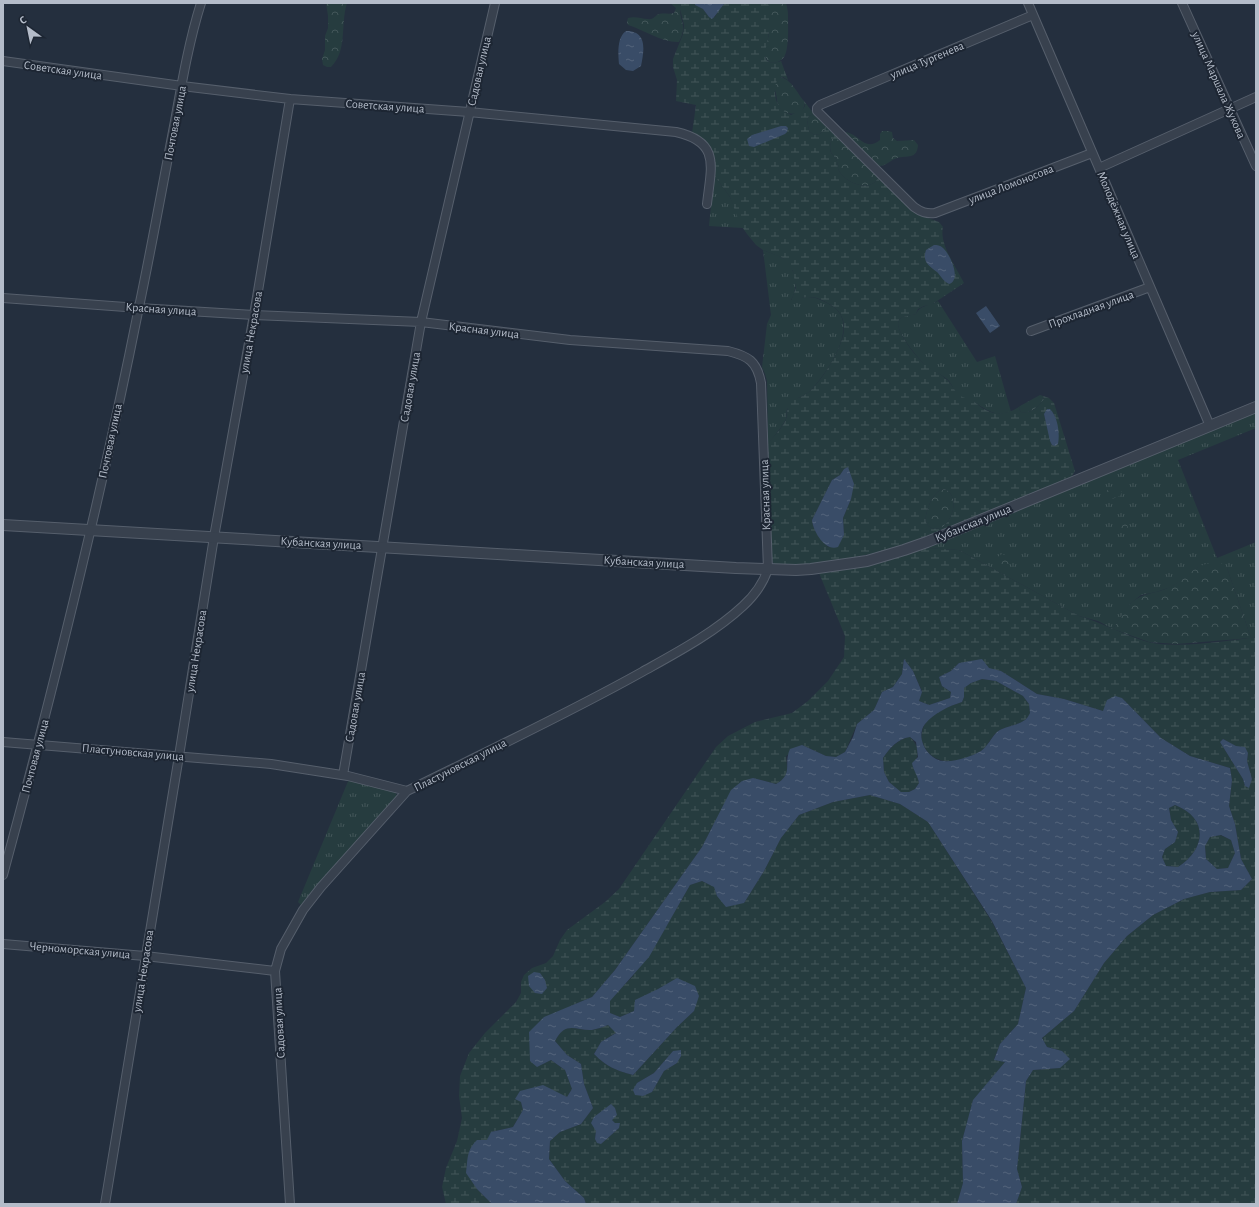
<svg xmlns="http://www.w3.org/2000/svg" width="1259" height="1207" font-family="'Alegreya Sans',sans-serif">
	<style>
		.grass { fill: url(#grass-tufts) }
		.forest { fill: url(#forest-crowns) }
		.wetland { fill: url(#wetland-marsh); fill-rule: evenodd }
		.water { fill: url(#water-ripples); fill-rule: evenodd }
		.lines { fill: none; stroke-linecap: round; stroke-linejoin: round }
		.minor-casing { stroke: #565f6c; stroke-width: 10 }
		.tertiary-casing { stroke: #565f6c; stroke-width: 12 }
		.minor { stroke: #38414e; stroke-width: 8 }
		.tertiary { stroke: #38414e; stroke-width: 10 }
		.labels { text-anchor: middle; stroke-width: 4; stroke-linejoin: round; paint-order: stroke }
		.street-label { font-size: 12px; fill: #b4bcc9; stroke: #1d2633 }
	</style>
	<defs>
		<pattern id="grass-tufts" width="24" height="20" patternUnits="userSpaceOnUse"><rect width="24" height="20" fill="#263c3f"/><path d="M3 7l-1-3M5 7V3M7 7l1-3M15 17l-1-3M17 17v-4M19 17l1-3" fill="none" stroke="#435659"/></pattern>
		<pattern id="forest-crowns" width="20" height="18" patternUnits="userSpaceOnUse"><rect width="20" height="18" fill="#263c3f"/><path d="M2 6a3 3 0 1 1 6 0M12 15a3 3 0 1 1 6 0" fill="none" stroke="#435659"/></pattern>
		<pattern id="wetland-marsh" width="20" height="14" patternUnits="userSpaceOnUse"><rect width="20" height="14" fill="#263c3f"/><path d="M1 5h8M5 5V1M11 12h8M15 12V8" fill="none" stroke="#435659"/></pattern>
		<pattern id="water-ripples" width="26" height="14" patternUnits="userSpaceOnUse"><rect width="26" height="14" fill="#394c67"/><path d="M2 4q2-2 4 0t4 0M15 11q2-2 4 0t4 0" fill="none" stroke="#53647b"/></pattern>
	</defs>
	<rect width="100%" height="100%" fill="#242f3e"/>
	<path class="grass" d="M714 175 730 197 743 228 709 226Z
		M763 250C769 253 779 255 784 259 796 269 799 287 791 300 809 295 816 296 832 306 861 324 828 372 811 390 807 394 803 396 798 398 794 401 790 405 787 409L786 419 782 426 768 444 767 381 765 374 762 367 767 324 771 315Z
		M938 301 977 362 995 356 1011 412C992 416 989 411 974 402 970 400 966 400 962 398 954 394 953 384 947 379 940 373 930 370 924 364 917 357 893 329 899 320 902 315 910 316 916 314 921 304 929 307 938 301Z
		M1256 412V428L1178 460 1217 558 1256 542V637L1251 638 1227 568 1198 567 1185 578 1171 587 1156 592 1141 595 1130 604 1113 629 1098 621 1079 616 959 550 926 548Z
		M349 779 395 791 397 796 327 876 302 906 298 902Z"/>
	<path class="forest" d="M326 3H347C340 25 348 50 331 67H327L323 65 322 59 325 50V36L328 28V16Z
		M670 3H681C677 20 689 23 679 42 663 43 644 30 628 25L627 22 628 18C636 16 641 19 648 19 653 20 654 17 657 15 662 12 668 15 674 13L676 8Z
		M768 3H786C787 7 788 11 788 15 788 26 789 46 785 55 782 63 769 66 766 58 762 50 768 41 769 34 769 30 768 28 768 24 768 17 769 11 768 3Z
		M779 77C791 78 797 93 804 101 808 115 785 118 779 107 777 104 777 98 776 94 774 87 774 82 779 77Z
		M814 114 825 125V130L820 134 814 135 809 131 807 120 809 116Z
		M882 131H888L892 132 893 138 897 141 914 140 918 145C917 160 907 155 897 158 890 160 886 167 877 166L844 135 846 132C860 135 865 152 880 140V134Z
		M835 138 840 140 877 176 878 178C870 193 846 183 839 171 837 167 838 162 836 159 835 157 833 156 832 154 829 149 830 144 832 139Z
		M1040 395 1043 396 1044 399C1039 407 1031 414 1021 412L1019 409 1020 406Z
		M1116 486 1120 488 1122 492 1120 496 1109 500 1107 498 1106 492 1110 487Z
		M945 489C959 496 954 516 944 526 938 531 928 529 926 522 924 514 932 495 939 491 940 490 943 489 945 489Z
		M1121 520 1127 523 1128 528 1127 532H1116L1112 530V526L1115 522Z
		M1002 554 1007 556 1011 559V563L1007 566 996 567 995 564 996 558Z
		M1219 561 1227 568 1251 638 1177 644 1149 642 1113 629C1119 621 1124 610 1131 603 1143 592 1156 594 1170 587 1181 582 1188 573 1198 567 1204 564 1212 562 1219 561Z"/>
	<path class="wetland" d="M681 3H695V5L703 9 709 17H715L717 12 725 3H768C770 12 769 22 769 31 769 43 755 69 781 61L788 80 783 77H780C772 84 774 103 782 110 785 113 788 113 791 115L803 109 805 106 804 101 814 114 809 116 807 120 809 131 814 135 820 134 825 130V125L840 140 832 139C830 144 829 150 832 154 833 156 835 157 836 159 838 162 837 167 839 171 846 183 870 193 878 178L877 176 917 214 939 222 943 227C939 244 956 267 964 283L931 305 924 306 918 309 916 314C911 316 902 315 899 320 893 329 918 360 926 365 932 370 940 373 946 379 951 382 953 389 957 393 962 398 967 398 973 401 978 404 981 408 986 410 997 416 1011 413 1020 406L1019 409 1021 412C1031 414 1039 407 1044 399L1043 396 1049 398 1054 403 1075 471 1070 479C1036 492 1002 506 968 520 933 534 898 549 861 556 833 562 805 565 777 566L774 564 772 560 768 444C773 436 783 428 786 419 788 414 786 409 789 404 794 398 804 397 810 391 823 379 844 346 844 328 844 317 839 310 831 305 815 295 809 295 791 301L796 288 793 271 783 258 763 250 756 245 747 234 740 224 730 197 714 175 712 153 709 146 706 141 692 133 696 105 676 101 677 80 673 67V59L683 34 684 25 680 9ZM1053 412 1057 423 1052 445 1044 414ZM848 468 850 474 851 499 843 518 844 535 828 547C821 539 813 531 812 520L832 480 840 475 844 469ZM945 489C959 496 954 516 944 526 938 531 928 529 926 522 924 514 932 495 939 491 940 490 943 489 945 489Z
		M926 548 959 550 1079 616C1103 623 1124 635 1148 642 1176 649 1226 641 1256 637V1204H1016L1022 1187 1017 1169 1026 1081 1033 1070 1060 1068 1062 1051 1047 1047 1042 1038 1074 1011 1104 963 1127 936 1153 915 1184 899 1210 892 1241 890 1252 879 1241 859 1235 824 1229 806 1232 780 1230 768 1190 756 1161 738 1122 698 1103 711 1064 699 1037 694 1001 671 959 663 951 671 939 677 942 686 951 692 950 698 929 705 919 701 922 691 913 671 904 659 902 674 893 687 882 692 874 710 857 724 845 752 836 757 826 756 802 745 786 756C787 770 790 776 776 784L753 778 716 820 702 847 615 970 592 997 569 1007 537 1067 551 1060 565 1070 572 1089 567 1097 556 1092 521 1102 523 1110 513 1127 491 1132 477 1189 492 1204H446L442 1187 446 1168 457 1141 462 1118 459 1096 460 1076 469 1053 485 1033 516 1002 521 993V982L524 975 532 968 546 963 553 956 560 940 567 930 605 902 619 889 716 747 728 736 755 722 792 713 808 701 828 681 844 657 845 636 819 573 856 568ZM1223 739 1248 753 1247 761 1252 779 1245 786 1243 779 1220 742Z
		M982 679 996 681 1023 696 1029 704 1030 713C1029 715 1027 719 1025 720 1017 726 1004 726 997 732 991 737 988 746 981 751 961 763 931 769 922 741 921 736 922 728 925 724 933 713 949 706 962 702L964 697V688L970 683Z
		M910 737C920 747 919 756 913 767L917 775 919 783 915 789 909 792H901L889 782 884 772 883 758C890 748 898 739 910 737Z
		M870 795 900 804 928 822 992 922 1026 988 1018 1024 1000 1044 994 1059 1005 1062 973 1101 962 1141 963 1183 957 1204H586L584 1198 565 1181 549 1159 550 1141 560 1132 581 1124 593 1108 584 1084 581 1064 567 1055 555 1041C566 1020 575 1031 592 1030 597 1029 603 1027 608 1025L617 1032 601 1042 594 1054C607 1067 615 1070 633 1075L677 1027 694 1011 677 979 658 989 634 1011 620 1017 610 1013 609 1001 632 977 663 932 690 885 702 881 715 887 717 896 744 903 764 871 781 838 799 815 833 802ZM673 1051 677 1063 664 1071 652 1092 637 1083 654 1073ZM612 1120 619 1128 601 1144 595 1139 596 1131Z
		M1175 805C1209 818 1206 849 1178 867L1166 866 1162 857 1165 849 1175 842 1178 832 1171 820 1169 808Z
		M1220 835 1231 840 1235 853 1228 868 1217 869 1206 859 1205 846 1210 837Z"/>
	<path class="water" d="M695 3H725C721 7 715 17 712 19L709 17 703 9 695 5Z
		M626 31C648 31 644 51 641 66L633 71 626 70 619 64C618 54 617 37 626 31Z
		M781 126H786L788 128 787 132 785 134 754 147 749 146 747 139 752 135Z
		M934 245C937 245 940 245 943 248 950 254 962 280 949 284 943 281 941 276 937 272 929 266 922 262 926 250Z
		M986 306 1000 326 990 333 976 313Z
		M1047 409H1050C1058 417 1060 434 1058 444L1055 446 1052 445 1050 441 1044 414Z
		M848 467 854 484 851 499 843 518 844 535 838 547C825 552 813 531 812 520L832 480 840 475 844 469Z
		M904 659 913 671 922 692 919 701 929 705 950 698 951 692 942 686 939 677 951 671 959 663 982 659 989 668 1001 671 1037 694 1064 699 1103 711 1107 700 1115 696 1122 698 1161 738 1190 756 1230 768 1232 780 1229 806 1235 824 1241 859 1252 879 1241 890 1210 892 1184 899 1153 915 1127 936 1104 963 1074 1011 1042 1038 1047 1047 1062 1051 1070 1059 1060 1068 1033 1070 1026 1081 1017 1169 1022 1187 1016 1204H957L963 1183 962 1141 973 1100 1005 1062 994 1060 1000 1044 1018 1024 1026 988 992 921 928 822 900 804 870 795 833 802 799 815 781 838 764 871 744 903 726 907 717 896 714 887 702 881 690 885 649 957 610 1001V1013L620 1017 634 1011 635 1000 658 989 677 978 695 986 699 996 694 1011 677 1027 633 1075C615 1070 607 1067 594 1054L601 1042 616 1033 608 1025C603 1027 597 1029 592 1030 576 1031 566 1020 555 1041L567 1055 581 1064 584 1084 593 1108 581 1124 560 1132 550 1141 549 1159 565 1181 584 1198 586 1204H492L477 1189 466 1173C468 1159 466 1151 477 1140H487L491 1132 513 1127 523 1110 521 1102 515 1099 520 1091 543 1085 567 1097 572 1089 565 1070 551 1060 537 1067 530 1061 529 1032 544 1017 592 997 615 970 702 847 731 790 742 781 753 778 776 784C794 774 783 764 790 749L802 745 826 756 836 757 845 752 853 737 857 724 874 710 882 692 893 687 902 674ZM982 679 996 681 1023 696 1029 704 1030 713C1029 715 1027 719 1025 720 1017 726 1004 726 997 732 991 738 988 746 981 751 970 757 956 762 943 761 927 759 915 737 925 724 934 713 949 706 962 702L964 697V688L971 683ZM910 737 916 742 918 757 912 763C913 770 918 776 919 783L915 789 909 792H901L889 782 884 772 883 758C890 748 897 739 910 737ZM1175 805C1209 818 1206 849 1178 867L1166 866 1162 857 1165 849 1175 842 1178 832 1171 820 1169 808ZM1221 835 1231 840 1235 853 1228 868 1217 869 1206 859 1205 846 1210 837Z
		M1223 739 1236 746 1245 747 1248 753 1247 761 1252 779 1249 788 1245 786 1243 779 1220 742Z
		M534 972 540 973 545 980 547 988 542 994 535 993 529 986 528 976Z
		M681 1050V1056L677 1063 664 1071 652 1092 643 1096 635 1095 633 1090 637 1083 654 1073 673 1051Z
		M611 1104 615 1108 617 1115 612 1120 615 1123H620L619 1128 601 1144 597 1143 595 1139 596 1131 591 1123 594 1117Z"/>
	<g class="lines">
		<defs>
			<path id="minor" d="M1028 3 1210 426
				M1182 3 1256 166
				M1033 15 820 105 817 108V111L914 207C921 212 926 214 935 213L1092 153
				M3 61 182 86 290 99 469 112 676 132C721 142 711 167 707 204
				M1099 168 1256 97
				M3 298 139 308 254 315 421 322 570 340 728 351C748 356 757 361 761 383L768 569C763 584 754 596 743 606 714 633 676 653 642 672 565 715 486 752 407 791L348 776 271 764 3 742
				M1031 331 1150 287
				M343 775 421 322 495 3
				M3 875C54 687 101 498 139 307 152 245 163 183 175 121 182 82 189 41 201 3
				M3 944 145 956 275 971
				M105 1204 179 756 214 537 254 315 290 99
				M290 1204 275 971 281 949 303 910 321 887 407 791"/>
			<path id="tertiary" d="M3 525 736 568 796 570 811 569 867 561 904 550 927 542 1256 407"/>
		</defs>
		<use href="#minor" class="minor-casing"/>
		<use href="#tertiary" class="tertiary-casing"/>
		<use href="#minor" class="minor"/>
		<use href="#tertiary" class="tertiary"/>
	</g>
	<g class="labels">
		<g class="street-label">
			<text transform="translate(927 60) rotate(-23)" y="4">улица Тургенева</text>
			<text transform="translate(63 70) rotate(8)" y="4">Советская улица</text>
			<text transform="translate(479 71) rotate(-77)" y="4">Садовая улица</text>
			<text transform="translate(1219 85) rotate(66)" y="4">улица Маршала Жукова</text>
			<text transform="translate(385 106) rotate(4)" y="4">Советская улица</text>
			<text transform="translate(175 123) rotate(-79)" y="4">Почтовая улица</text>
			<text transform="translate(1011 184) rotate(-21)" y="4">улица Ломоносова</text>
			<text transform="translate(1119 215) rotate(67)" y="4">Молодёжная улица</text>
			<text transform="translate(161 309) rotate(4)" y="4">Красная улица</text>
			<text transform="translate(1091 309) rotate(-20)" y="4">Прохладная улица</text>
			<text transform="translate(484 330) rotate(7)" y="4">Красная улица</text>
			<text transform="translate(251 332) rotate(-80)" y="4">улица Некрасова</text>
			<text transform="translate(410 387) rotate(-80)" y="4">Садовая улица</text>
			<text transform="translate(110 441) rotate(-78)" y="4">Почтовая улица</text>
			<text transform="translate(765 495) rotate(-92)" y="4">Красная улица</text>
			<text transform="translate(973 523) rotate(-22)" y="4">Кубанская улица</text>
			<text transform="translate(321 543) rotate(3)" y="4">Кубанская улица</text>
			<text transform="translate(644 562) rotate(3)" y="4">Кубанская улица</text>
			<text transform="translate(196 651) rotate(-81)" y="4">улица Некрасова</text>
			<text transform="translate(355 707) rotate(-80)" y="4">Садовая улица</text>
			<text transform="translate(133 752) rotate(5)" y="4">Пластуновская улица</text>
			<text transform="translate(35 756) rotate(-75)" y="4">Почтовая улица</text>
			<text transform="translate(460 765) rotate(-27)" y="4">Пластуновская улица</text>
			<text transform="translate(80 950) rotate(5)" y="4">Черноморская улица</text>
			<text transform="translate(143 971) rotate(-81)" y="4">улица Некрасова</text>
			<text transform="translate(279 1023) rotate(-93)" y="4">Садовая улица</text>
		</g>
	</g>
	<rect width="1259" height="1207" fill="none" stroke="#b4bcc9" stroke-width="8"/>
	<g transform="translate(28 28) rotate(327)" stroke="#1d2633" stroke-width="3" paint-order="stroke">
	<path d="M0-3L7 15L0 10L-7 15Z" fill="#b4bcc9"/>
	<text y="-6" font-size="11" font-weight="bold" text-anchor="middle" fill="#b4bcc9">С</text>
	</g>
</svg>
